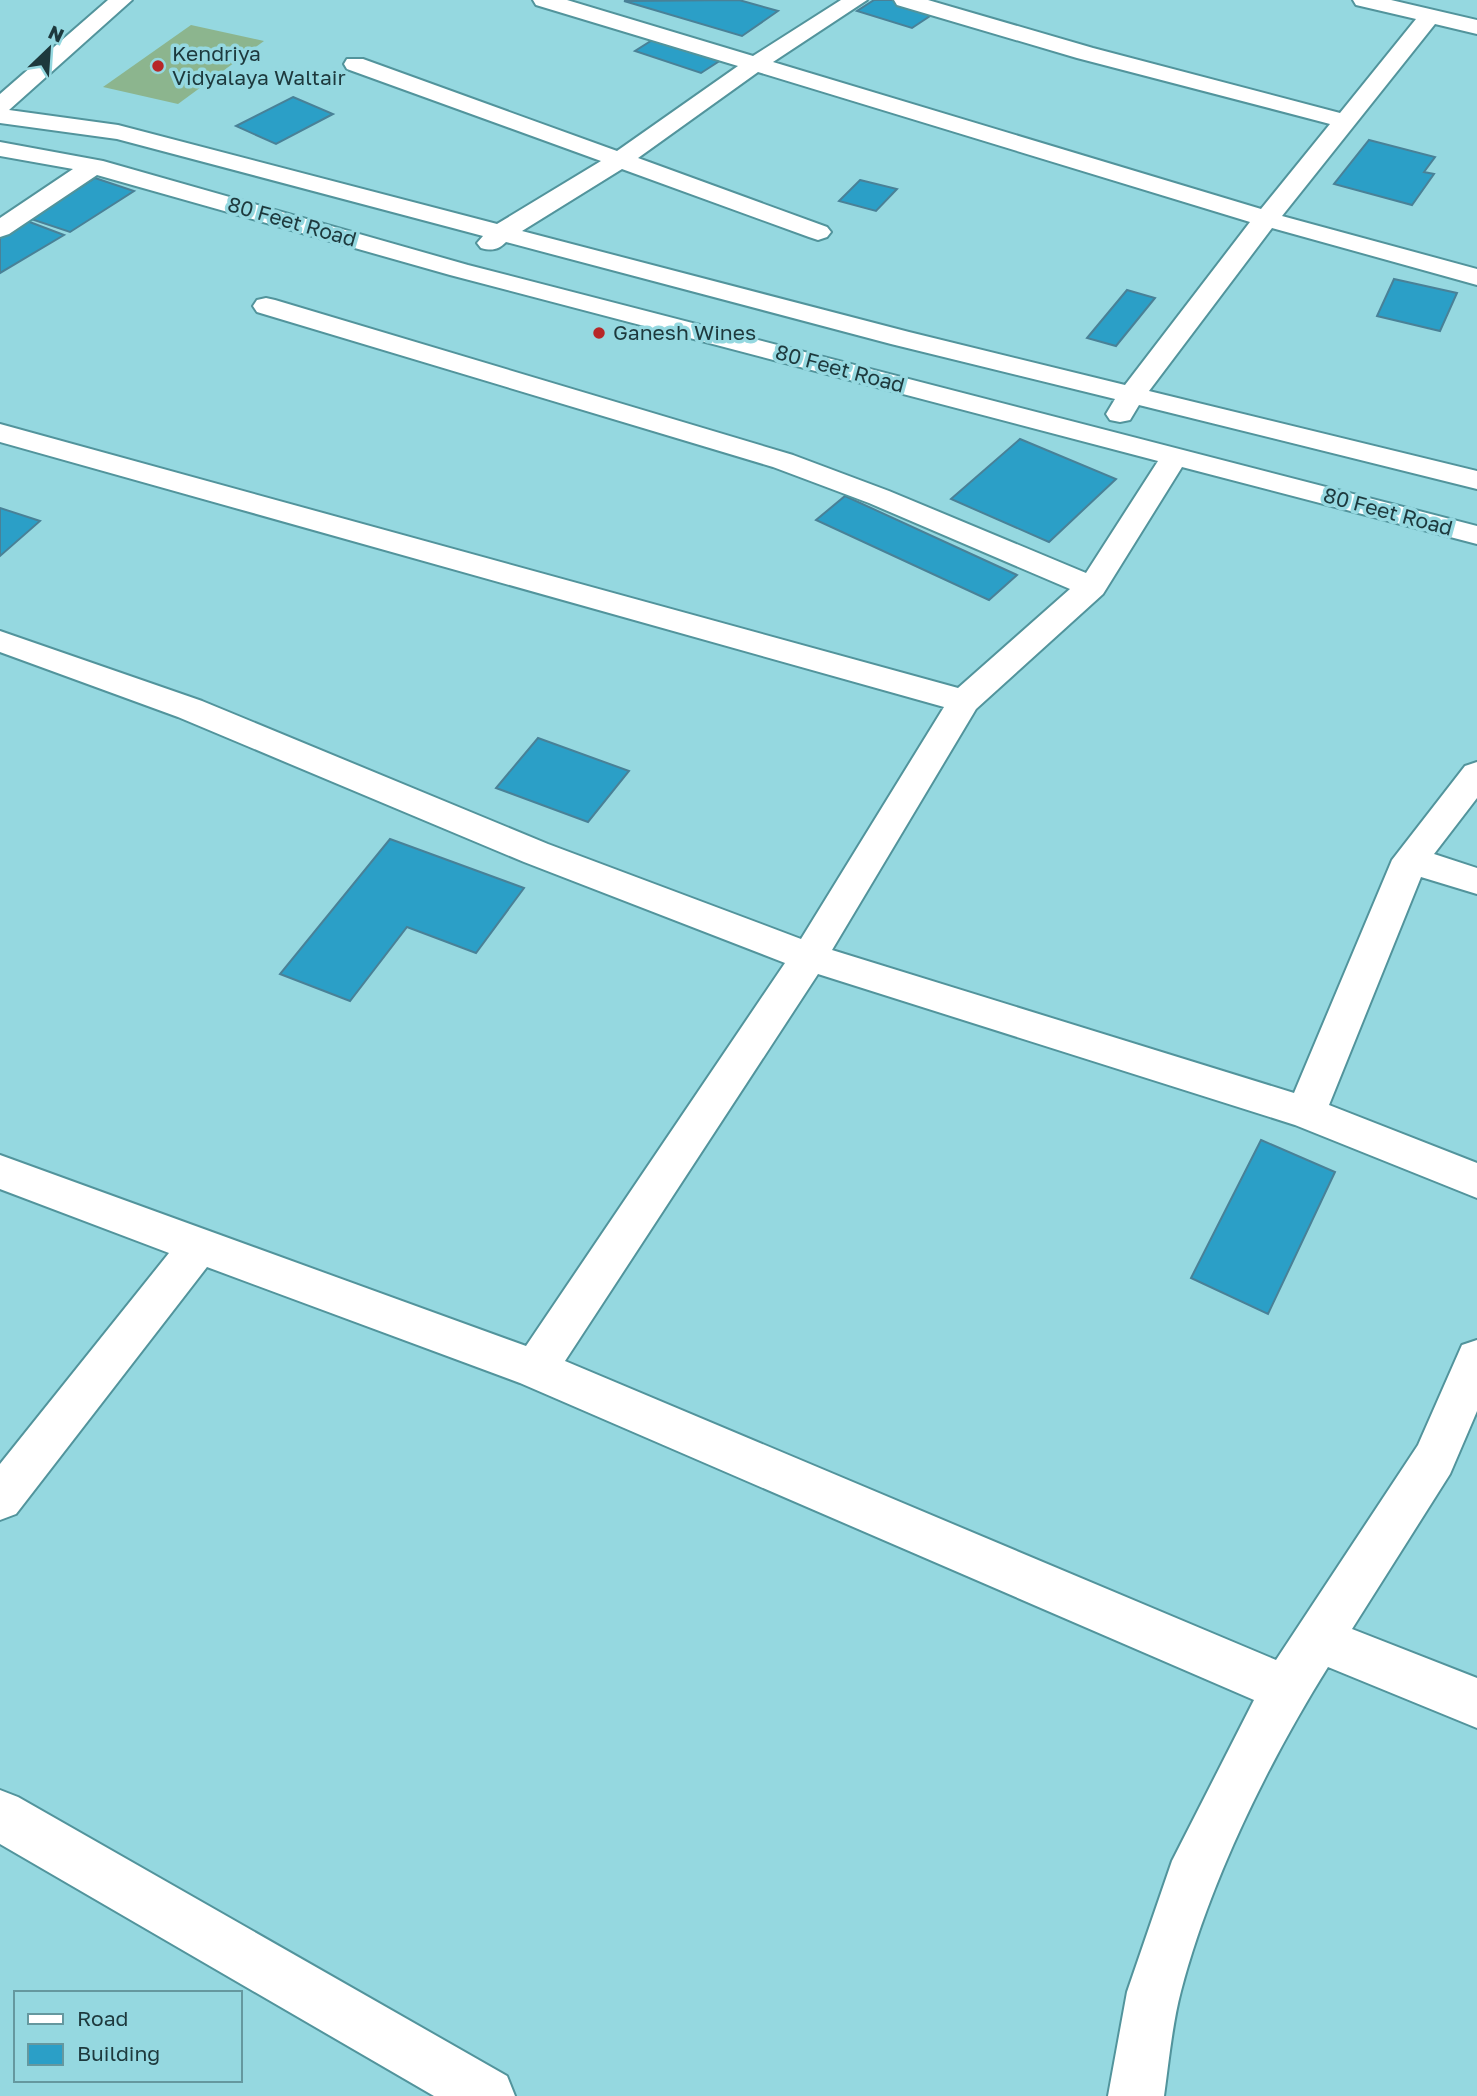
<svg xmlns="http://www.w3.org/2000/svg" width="1477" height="2096" font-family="'Golos Text',sans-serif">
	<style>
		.green { fill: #8cb58e }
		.building { fill: #2b9fc7; stroke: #498197; stroke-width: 2 }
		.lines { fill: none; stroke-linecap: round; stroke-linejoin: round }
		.minor-casing { stroke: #52949c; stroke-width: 4 }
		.minor { fill: #fff; fill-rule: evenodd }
		.poi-dot { fill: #b72728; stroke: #95d8e0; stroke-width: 2.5 }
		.labels { text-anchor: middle; stroke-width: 7; stroke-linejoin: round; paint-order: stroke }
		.far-poi-label { font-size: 21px; fill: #1d393d; stroke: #95d8e0; text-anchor: start }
		.far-street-label { font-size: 21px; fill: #1d393d; stroke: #95d8e0 }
	</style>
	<rect width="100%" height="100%" fill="#95d8e0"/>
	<path class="green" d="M191 25 264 41 178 104 103 87Z"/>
	<path class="building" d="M739 0 778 11 742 36 624 1Z
		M874 0H898L936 12 912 28 857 11Z
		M657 37 724 58 701 73 635 51Z
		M293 97 333 114 276 144 236 126Z
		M1369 140 1435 157 1424 172 1434 174 1412 205 1334 184Z
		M95 178 134 191 70 232 31 219Z
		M860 180 897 189 876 211 839 201Z
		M27 221 64 235 0 273V237Z
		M1394 279 1457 293 1440 331 1377 316Z
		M1127 290 1155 298 1116 346 1087 338Z
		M1020 439 1116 479 1049 542 951 499Z
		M845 496 1017 575 989 600 816 520Z
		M0 508 40 521 0 556Z
		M538 738 629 771 588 822 496 788Z
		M390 839 524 888 476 953 407 927 350 1001 280 974Z
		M1261 1140 1335 1172 1268 1314 1191 1278Z"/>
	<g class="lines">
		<defs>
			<path id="minor" d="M108 0H132L9 110 118 125 497 224 601 161 347 69 344 64 347 59H363L617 151 738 66 536 5 533 0H567L753 56 841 0H867L773 62 1261 209 1330 124 1077 58 897 5 894 0H928L1093 48 1340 113 1416 19 1356 5 1353 0H1391L1477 20V34L1435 24 1282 216 1477 269V285L1272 228 1149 391 1477 471V489L1139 405 1130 420 1120 422 1110 420 1106 414 1115 399 891 344 506 242C498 250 492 251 481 248L477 243 483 236 117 139 0 123V94ZM758 72 1250 222 1125 385 909 332 522 231 622 169 809 237 818 240 827 237 831 232 827 227 638 158Z
				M0 142 103 161 468 265 1477 526V544L1182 467 1103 594 976 709 832 950 1294 1093 1392 860 1465 766 1477 762V798L1434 854 1477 868V894L1421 877 1329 1105 1477 1163V1198L1295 1125 818 974 565 1361 1276 1660 1418 1445 1462 1345 1477 1340V1411L1450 1474 1352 1629 1477 1678V1728L1328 1667C1268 1763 1210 1881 1181 1991 1172 2025 1169 2061 1164 2096H1108L1127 1992 1172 1861 1254 1700 520 1383 207 1267 16 1514 0 1520V1464L169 1253 0 1189V1155L526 1346 785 963 524 862 178 717 0 652V631L202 701 548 844 801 939 944 707 0 442V424L958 688 1070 589 869 503 773 467 257 312 253 306 257 300 266 298 275 300 793 455 889 491 1086 573 1158 461 450 275 97 175 9 234 0 237V218L73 169 0 156Z
				M0 1790 18 1797 507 2076 515 2096H434L0 1844Z"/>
		</defs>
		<use href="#minor" class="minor-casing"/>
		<use href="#minor" class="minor"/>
	</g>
	<g class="poi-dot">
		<circle cx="158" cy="66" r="7"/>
		<circle cx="599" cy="333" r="7"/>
	</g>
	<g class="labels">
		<g class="far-poi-label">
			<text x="172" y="61">Kendriya<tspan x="172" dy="24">Vidyalaya Waltair</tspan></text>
			<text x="613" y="340">Ganesh Wines</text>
		</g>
		<g class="far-street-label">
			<text transform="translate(292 222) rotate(16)" y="7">80 Feet Road</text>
			<text transform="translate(840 369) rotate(15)" y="7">80 Feet Road</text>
			<text transform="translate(1388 512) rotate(15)" y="7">80 Feet Road</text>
		</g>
	</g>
	<rect x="14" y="1991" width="228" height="91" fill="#95d8e0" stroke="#65989f" stroke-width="2"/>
	<rect x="28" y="2014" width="35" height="10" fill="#ffffff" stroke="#65989f" stroke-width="2"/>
	<text x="77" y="2026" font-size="21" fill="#1d393d">Road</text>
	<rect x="28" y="2044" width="35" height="21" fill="#2b9fc7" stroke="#65989f" stroke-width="2"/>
	<text x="77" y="2061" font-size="21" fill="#1d393d">Building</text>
	<g transform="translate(49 49) rotate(25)" stroke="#95d8e0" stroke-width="5" paint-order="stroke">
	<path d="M0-5L12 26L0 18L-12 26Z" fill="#1d393d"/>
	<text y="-10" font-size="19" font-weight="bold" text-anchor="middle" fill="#1d393d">N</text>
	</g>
</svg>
